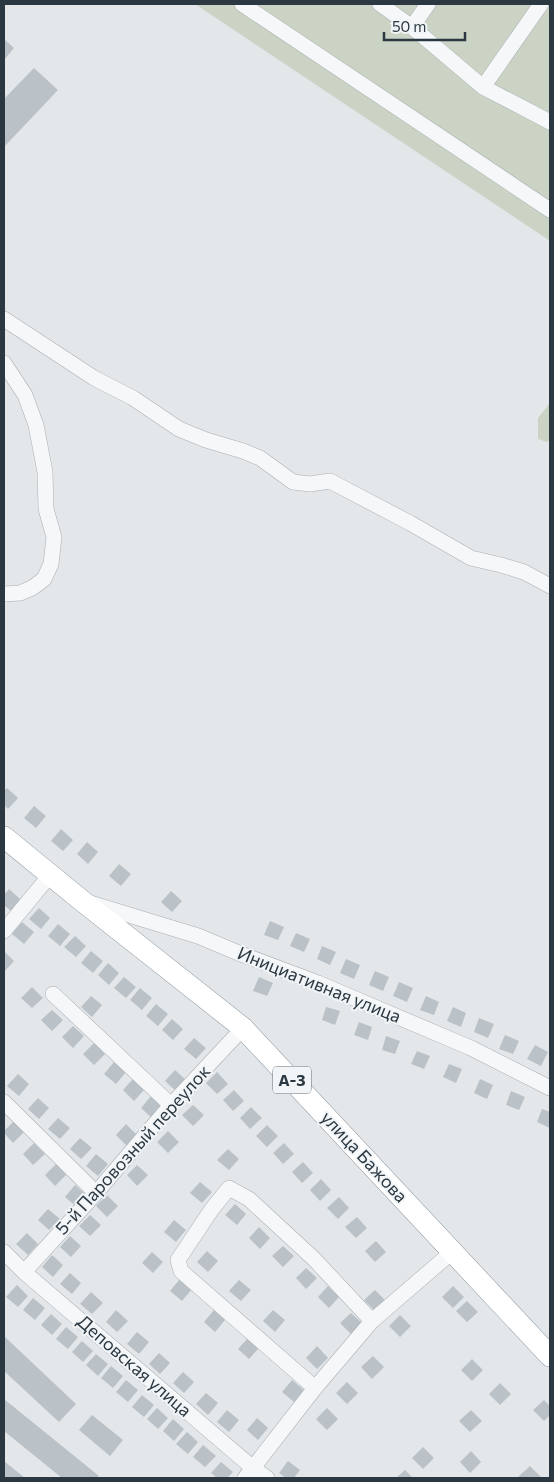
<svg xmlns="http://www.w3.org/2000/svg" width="554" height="1482" font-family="Commissioner,sans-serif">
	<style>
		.green { fill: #cbd4c4 }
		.building { fill: #bac1c7 }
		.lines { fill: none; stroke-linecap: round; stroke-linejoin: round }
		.minor-casing { stroke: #a8afb4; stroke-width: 16 }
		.highway-casing { stroke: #8b97a0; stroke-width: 22 }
		.minor { stroke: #f5f7f8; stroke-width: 15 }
		.highway { stroke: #fff; stroke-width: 21 }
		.labels { text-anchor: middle; stroke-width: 4; stroke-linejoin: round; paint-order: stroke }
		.shield { fill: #f2f5f7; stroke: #677178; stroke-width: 1 }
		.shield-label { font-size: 16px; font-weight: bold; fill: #2b3841 }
		.street-label { font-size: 18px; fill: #2b3841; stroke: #f2f5f7 }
	</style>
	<rect width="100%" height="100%" fill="#e3e7ea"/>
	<path class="green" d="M195 4H550V241Z
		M550 403V439L547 442 538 439V418Z"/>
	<path class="building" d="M4 39 14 48 4 60Z
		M34 68 58 90 4 147V99Z
		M7 788 18 798 8 809 4 805V791Z
		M34 806 46 816 36 828 24 818Z
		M61 829 73 840 63 851 51 841Z
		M87 842 98 852 88 864 77 854Z
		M119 864 131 874 121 886 109 876Z
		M9 889 20 899 11 911 4 905V895Z
		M171 891 182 901 172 912 161 902Z
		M39 908 50 918 41 929 29 919Z
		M270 921 284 927 278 940 264 935Z
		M22 922 34 932 24 944 12 934Z
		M58 924 70 934 60 946 48 936Z
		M296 933 310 939 304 952 290 946Z
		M75 936 86 946 76 957 64 947Z
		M322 946 336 952 330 965 317 959Z
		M4 951 14 961 4 972Z
		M91 951 103 961 93 973 81 963Z
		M346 959 360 965 354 979 340 973Z
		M108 963 119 973 109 985 98 975Z
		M375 971 389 977 383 991 369 985Z
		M124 977 136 987 126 998 114 988Z
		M259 977 273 983 267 996 253 991Z
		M399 982 413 988 407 1002 393 996Z
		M32 987 43 998 32 1008 21 998Z
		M140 988 152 998 142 1010 130 1000Z
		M91 996 102 1005 92 1017 81 1007Z
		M426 996 439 1002 434 1015 420 1010Z
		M156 1004 168 1014 158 1026 146 1016Z
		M326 1007 340 1011 335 1025 322 1020Z
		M453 1007 466 1013 461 1027 447 1021Z
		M52 1010 63 1020 52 1031 41 1020Z
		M479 1018 494 1024 488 1038 474 1032Z
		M172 1019 183 1029 173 1040 162 1030Z
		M359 1022 372 1027 368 1040 354 1035Z
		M73 1026 84 1036 73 1048 62 1037Z
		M505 1035 519 1041 513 1054 499 1049Z
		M386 1036 400 1041 395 1054 382 1050Z
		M194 1038 206 1048 196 1059 184 1049Z
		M94 1043 105 1054 94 1065 83 1054Z
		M535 1045 548 1052 541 1066 527 1059Z
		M417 1051 430 1056 424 1069 411 1064Z
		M114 1062 126 1072 116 1084 104 1074Z
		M449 1064 462 1069 456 1083 443 1077Z
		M175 1070 186 1080 176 1091 165 1081Z
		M217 1072 228 1084 217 1094 206 1083Z
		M18 1074 29 1084 19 1096 7 1086Z
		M133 1079 144 1090 134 1101 123 1090Z
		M480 1079 493 1085 487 1099 474 1093Z
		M234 1090 244 1101 233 1111 223 1100Z
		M511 1091 525 1097 519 1110 506 1105Z
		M151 1096 162 1106 152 1118 141 1108Z
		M38 1098 49 1108 39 1119 28 1109Z
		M193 1105 204 1115 193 1126 182 1115Z
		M251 1107 262 1118 250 1129 240 1118Z
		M542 1109 550 1112V1128L537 1122Z
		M58 1118 70 1128 60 1139 48 1129Z
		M14 1121 24 1132 13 1143 4 1133V1131Z
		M126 1124 137 1135 127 1146 116 1135Z
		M267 1125 278 1136 267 1147 256 1136Z
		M168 1131 179 1142 168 1153 157 1142Z
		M80 1138 92 1148 81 1159 70 1149Z
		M34 1143 45 1154 33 1165 23 1154Z
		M284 1143 294 1154 283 1164 273 1153Z
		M228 1149 239 1159 229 1170 217 1160Z
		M96 1154 108 1164 98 1176 86 1166Z
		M303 1162 313 1173 302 1183 292 1172Z
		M56 1164 66 1175 55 1186 45 1175Z
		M137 1165 148 1175 137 1186 127 1175Z
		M321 1179 331 1190 320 1201 310 1190Z
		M200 1182 212 1192 202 1203 190 1193Z
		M75 1185 86 1195 77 1207 65 1197Z
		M107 1195 118 1206 107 1217 96 1206Z
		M339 1197 349 1208 338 1219 327 1208Z
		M235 1204 246 1214 237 1225 225 1215Z
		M48 1209 60 1219 49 1230 38 1220Z
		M90 1215 101 1225 90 1236 79 1226Z
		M357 1217 367 1228 356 1238 345 1227Z
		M174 1220 186 1230 176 1242 164 1232Z
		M259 1227 270 1238 260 1249 249 1238Z
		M27 1233 38 1244 28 1255 16 1244Z
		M70 1236 81 1246 71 1257 60 1247Z
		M376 1241 386 1252 375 1262 365 1251Z
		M283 1246 294 1256 283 1267 272 1256Z
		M207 1251 218 1261 208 1272 197 1262Z
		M152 1252 163 1262 153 1273 142 1263Z
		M52 1255 63 1265 53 1277 42 1267Z
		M306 1268 317 1278 306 1289 296 1278Z
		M70 1273 81 1283 72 1294 60 1284Z
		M180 1279 192 1289 182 1301 170 1291Z
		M239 1280 251 1290 241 1301 229 1291Z
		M17 1285 28 1296 18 1307 6 1297Z
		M328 1286 339 1297 329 1308 318 1297Z
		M453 1286 464 1297 453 1308 442 1297Z
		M375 1290 386 1301 375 1311 364 1300Z
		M91 1292 103 1303 92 1314 80 1304Z
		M33 1298 45 1308 35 1320 23 1310Z
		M467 1301 478 1312 467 1322 456 1311Z
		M116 1310 128 1321 117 1332 106 1322Z
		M214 1310 225 1320 215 1332 204 1322Z
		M273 1310 285 1320 275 1332 263 1321Z
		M351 1313 362 1323 351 1334 340 1323Z
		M51 1314 62 1324 52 1335 41 1325Z
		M400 1315 411 1326 400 1337 389 1326Z
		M66 1327 78 1337 68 1349 56 1339Z
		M137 1332 149 1342 139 1354 127 1344Z
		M4 1336 76 1404 59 1422 4 1371Z
		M248 1338 259 1348 249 1359 238 1349Z
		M82 1341 93 1351 83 1362 72 1352Z
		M317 1346 328 1358 317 1369 306 1358Z
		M159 1353 170 1363 160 1374 149 1364Z
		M96 1354 108 1364 98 1376 86 1365Z
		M373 1356 384 1367 372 1379 361 1367Z
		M472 1359 483 1370 472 1381 461 1370Z
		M111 1366 123 1376 113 1388 101 1378Z
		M183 1372 194 1382 184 1393 173 1383Z
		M126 1380 138 1390 128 1402 116 1392Z
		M292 1380 304 1390 294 1402 282 1392Z
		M347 1382 358 1393 347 1404 336 1393Z
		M500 1383 511 1394 500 1405 489 1394Z
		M206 1393 218 1403 208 1415 196 1404Z
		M142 1395 154 1405 144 1417 132 1407Z
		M4 1399 99 1476 96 1478H62L4 1431Z
		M544 1400 550 1406V1415L544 1421 533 1410Z
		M157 1408 168 1418 158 1429 147 1419Z
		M327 1408 338 1419 327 1430 316 1419Z
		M227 1410 239 1420 229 1432 217 1422Z
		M471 1410 482 1421 470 1432 459 1421Z
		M92 1415 123 1440 110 1456 79 1430Z
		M257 1418 268 1428 258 1440 247 1430Z
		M173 1419 184 1429 174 1441 163 1431Z
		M187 1432 198 1442 188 1454 176 1444Z
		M203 1445 216 1456 205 1467 193 1457Z
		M423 1447 434 1458 423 1469 412 1458Z
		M471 1451 481 1462 470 1473 460 1462Z
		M4 1461 25 1478H4Z
		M288 1461 300 1470 294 1478H286L279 1473Z
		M221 1462 233 1472 227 1478H217L211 1473Z
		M530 1466 541 1477 520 1478 518 1477Z
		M405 1470 413 1478H396Z"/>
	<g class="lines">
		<defs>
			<path id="minor" d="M242 4 550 210
				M380 4 412 27 483 87 550 122
				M412 27 428 4
				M483 87 541 4
				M4 319 94 378 133 398 179 429 206 440 243 451 260 458 293 482 310 484 330 481 410 523 471 558 501 565 524 572 550 586
				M4 363 25 395 36 425 45 472 46 509 54 537 51 564 44 579 32 588 20 593 4 594
				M90 903 198 936 241 954 318 983 471 1048 550 1088
				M4 931 51 874
				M53 994 171 1105
				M4 1102 96 1193
				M4 1252 24 1272 253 1468 267 1478
				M24 1272 96 1193 171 1105 243 1028
				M315 1388 181 1271 178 1260 212 1209 229 1188 249 1199 314 1259 372 1321
				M245 1478 315 1388 372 1321 452 1252"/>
			<path id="highway" d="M4 837 81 900 243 1028 550 1356"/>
		</defs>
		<use href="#minor" class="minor-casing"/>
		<use href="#highway" class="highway-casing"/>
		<use href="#minor" class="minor"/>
		<use href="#highway" class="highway"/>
	</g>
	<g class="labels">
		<rect class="shield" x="273" y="1066.5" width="38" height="27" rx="4"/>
		<g class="shield-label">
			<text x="292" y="1086">A-3</text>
		</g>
		<g class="street-label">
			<text transform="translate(319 985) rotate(22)" y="6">Инициативная улица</text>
			<text transform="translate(133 1150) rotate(-48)" y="6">5-й Паровозный переулок</text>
			<text transform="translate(364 1157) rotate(47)" y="6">улица Бажова</text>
			<text transform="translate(134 1366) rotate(41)" y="6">Деповская улица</text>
		</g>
	</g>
	<rect width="554" height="1482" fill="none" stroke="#2b3841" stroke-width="10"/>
	<path d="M384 32v8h81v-8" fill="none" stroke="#2b3841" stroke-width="2.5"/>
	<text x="392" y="32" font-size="15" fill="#2b3841" stroke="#f2f5f7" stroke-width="4" paint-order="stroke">50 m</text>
</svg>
